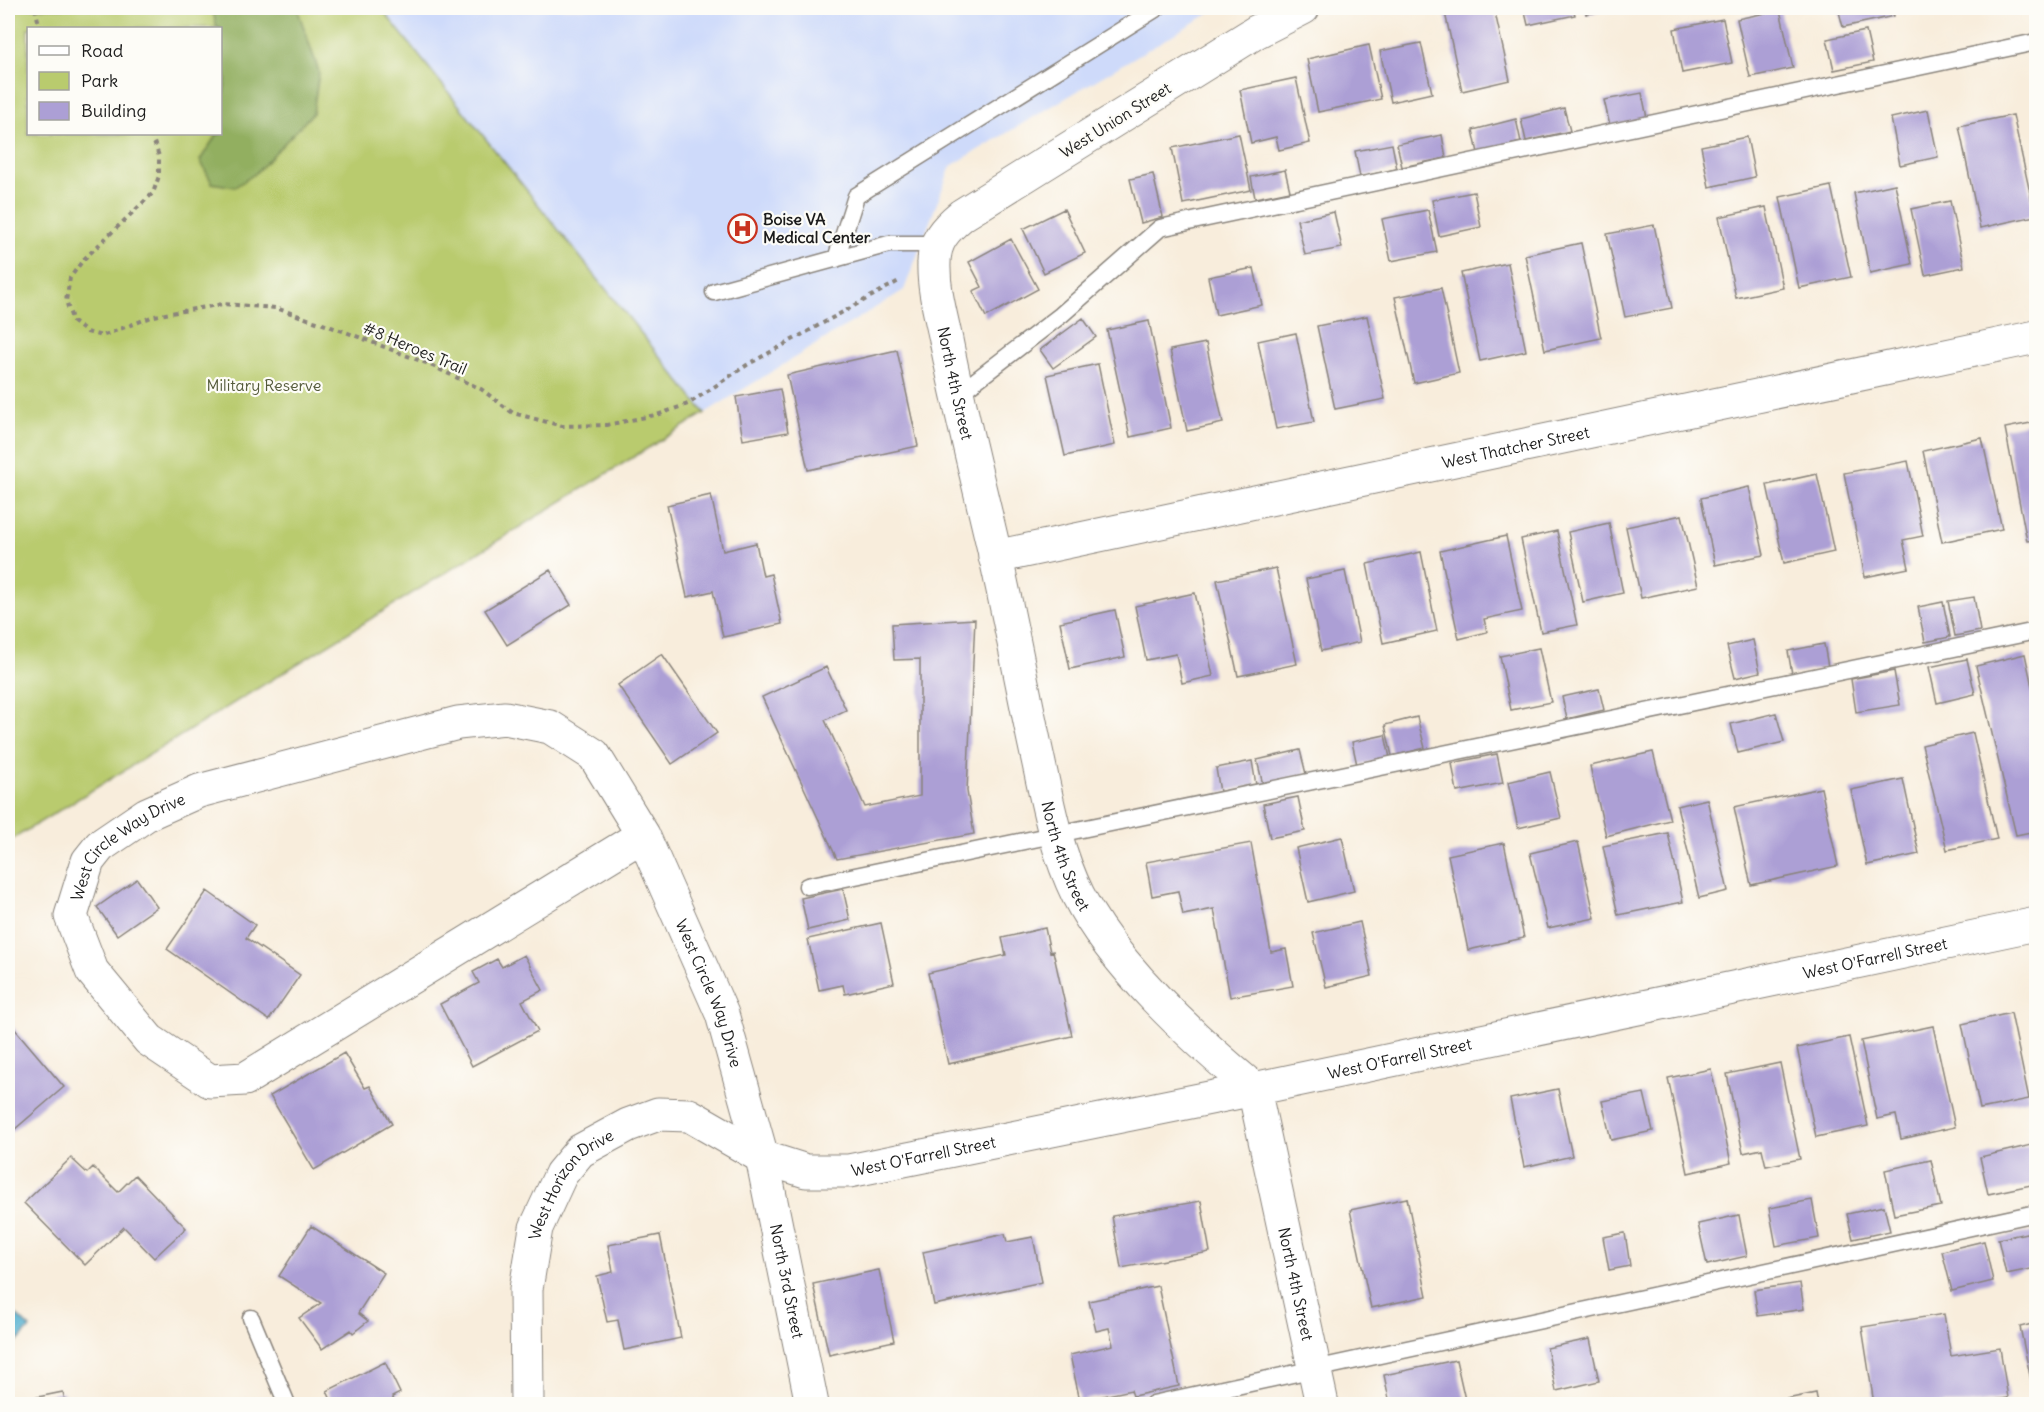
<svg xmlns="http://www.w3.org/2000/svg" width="2044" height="1412" font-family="Delius,sans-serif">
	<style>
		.built { fill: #cedafa }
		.green { fill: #b9cb6e; stroke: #6a7445; stroke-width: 1.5; fill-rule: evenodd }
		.forest { fill: #92af61; stroke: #57663e; stroke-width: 1.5 }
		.water { fill: #50adce; stroke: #366475; stroke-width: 1.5 }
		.building { fill: #ac9fd5 }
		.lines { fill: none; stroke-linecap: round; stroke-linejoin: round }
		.service-casing { stroke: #8a847c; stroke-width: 19 }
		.minor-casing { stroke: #8a847c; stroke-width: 35 }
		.path { stroke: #8a847c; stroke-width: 4; stroke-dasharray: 4.5 4.5; stroke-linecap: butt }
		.service { stroke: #fff; stroke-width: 16 }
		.minor { stroke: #fff; stroke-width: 33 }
		.labels { text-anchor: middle; stroke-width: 4.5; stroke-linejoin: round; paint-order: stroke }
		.street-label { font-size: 16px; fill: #1c1c1c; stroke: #fdfcf7 }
		.poi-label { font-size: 16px; font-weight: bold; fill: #1c1c1c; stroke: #fdfcf7; text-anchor: start }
		.park-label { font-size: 16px; fill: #535939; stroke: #fdfcf7 }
	</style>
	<rect width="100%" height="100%" fill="#fdfcf7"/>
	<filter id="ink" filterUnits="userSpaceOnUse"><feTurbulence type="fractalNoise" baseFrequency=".0167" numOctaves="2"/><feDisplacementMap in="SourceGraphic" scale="12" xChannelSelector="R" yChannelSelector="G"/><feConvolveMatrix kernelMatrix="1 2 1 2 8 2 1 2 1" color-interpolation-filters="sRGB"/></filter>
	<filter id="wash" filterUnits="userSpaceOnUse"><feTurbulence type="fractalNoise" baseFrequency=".008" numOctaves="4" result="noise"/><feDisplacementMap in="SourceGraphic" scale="24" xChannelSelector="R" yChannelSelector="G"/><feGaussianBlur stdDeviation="1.35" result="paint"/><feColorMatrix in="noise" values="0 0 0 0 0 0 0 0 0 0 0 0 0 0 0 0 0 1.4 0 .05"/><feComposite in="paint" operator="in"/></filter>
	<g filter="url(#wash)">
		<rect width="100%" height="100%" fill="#f8eddc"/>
		<path class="built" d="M381 8H1218L951 166 904 290 705 413Z"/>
		<path class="green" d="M8 8H381L705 413 8 842ZM28 28H220V134H28Z"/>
		<path class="forest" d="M212 8H297L319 72 313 113 256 173 235 187 212 183 200 160 217 134H220L221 110 226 79 221 47 220 28H217Z"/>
		<path class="water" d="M8 1307 30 1328 8 1352Z"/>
		<g id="blocks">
			<path class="building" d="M1444 8H1494L1510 80 1462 91Z
				M1524 8H1573L1575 15 1528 25Z
				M1585 8H1613V9L1586 14Z
				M1838 8H1892L1894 16 1843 27Z
				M1780 10 1793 68 1750 77 1737 19Z
				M1723 19 1732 63 1682 73 1674 29Z
				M1866 31 1873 62 1834 70 1827 39Z
				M1421 43 1432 93 1391 102 1380 51Z
				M1369 45 1381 99 1318 112 1307 59Z
				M1296 78 1310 143 1279 150 1276 137 1251 143 1240 90Z
				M1642 93 1647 118 1610 126 1604 100Z
				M1564 108 1570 131 1526 141 1521 119Z
				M1928 110 1938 157 1900 165 1891 118Z
				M2013 115 2035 216 1980 228 1959 126Z
				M1516 119 1521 142 1478 153 1473 130Z
				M1239 134 1251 190 1183 204 1172 148Z
				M1442 135 1446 158 1402 167 1397 144Z
				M1747 137 1755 177 1709 187 1701 146Z
				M1392 144 1397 169 1360 177 1355 151Z
				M1285 170 1290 191 1255 198 1251 177Z
				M1153 174 1163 217 1141 223 1130 179Z
				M1895 184 1912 264 1870 273 1854 193Z
				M1831 186 1851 277 1799 288 1780 197Z
				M1474 192 1481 227 1439 236 1432 200Z
				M1950 201 1964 267 1925 275 1911 209Z
				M1766 207 1783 288 1736 298 1719 217Z
				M1064 209 1085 253 1044 273 1023 229Z
				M1428 210 1437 252 1391 261 1382 219Z
				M1334 212 1342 248 1305 255 1297 220Z
				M1654 225 1672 308 1625 317 1607 234Z
				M1011 239 1038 289 986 317 973 291 982 287 969 262Z
				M1581 243 1601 338 1545 350 1525 255Z
				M1508 263 1526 351 1480 361 1461 273Z
				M1254 268 1262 305 1216 315 1208 277Z
				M1441 288 1459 373 1414 383 1395 297Z
				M1367 316 1385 399 1335 409 1317 326Z
				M1083 318 1096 337 1053 368 1040 350Z
				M1149 321 1171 428 1130 437 1107 330Z
				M1296 333 1314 422 1276 429 1258 341Z
				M1206 343 1223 423 1187 431 1170 350Z
				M897 350 918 446 808 470 787 375Z
				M1098 364 1115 445 1065 456 1047 375Z
				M780 389 788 432 743 440 736 397Z
				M2036 422V540L2027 541 2005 428Z
				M1982 438 2002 529 1942 542 1923 451Z
				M1908 461 1923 536 1903 540 1909 568 1865 577 1844 473Z
				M1817 474 1834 552 1784 563 1767 485Z
				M1749 487 1764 555 1715 565 1701 498Z
				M711 495 723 551 756 543 763 576 771 574 782 624 723 637 713 591 687 597 667 505Z
				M1682 515 1698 586 1641 598 1626 527Z
				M1609 523 1623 593 1583 602 1568 532Z
				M1557 531 1577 625 1541 632 1521 539Z
				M1506 536 1522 611 1484 619 1487 632 1459 639 1440 551Z
				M1421 552 1437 631 1383 643 1367 564Z
				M1276 568 1297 664 1238 676 1217 580Z
				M550 570 571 605 507 645 485 610Z
				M1345 571 1360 642 1321 651 1306 579Z
				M1195 593 1213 676 1182 683 1176 654 1146 660 1135 606Z
				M1974 597 1980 631 1955 636 1948 601Z
				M1943 602 1950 637 1925 642 1918 607Z
				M1115 610 1125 657 1070 669 1060 622Z
				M975 619 967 791 974 834 837 859 762 697 826 667 846 710 825 720 865 807 920 796V659L894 660 892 624Z
				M1753 640 1760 672 1735 678 1727 646Z
				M1824 644 1828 667 1792 674 1788 651Z
				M1539 648 1551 702 1511 710 1500 656Z
				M662 654 717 733 672 764 618 685Z
				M2025 654 2036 705V831L2016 835 1976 666Z
				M1967 659 1975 694 1937 703 1929 667Z
				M1894 671 1900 705 1856 712 1851 679Z
				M1599 689 1604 710 1567 719 1562 697Z
				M1776 713 1784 742 1738 753 1731 724Z
				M1417 717 1425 748 1392 756 1385 725Z
				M1973 733 1997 839 1947 850 1922 745Z
				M1385 735 1390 758 1357 765 1352 742Z
				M1300 750 1306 774 1263 785 1257 760Z
				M1653 752 1670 820 1606 836 1590 766Z
				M1497 754 1503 783 1457 792 1452 763Z
				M1252 761 1256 785 1220 792 1216 768Z
				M1550 772 1561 818 1518 828 1508 782Z
				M1903 779 1919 854 1867 865 1851 790Z
				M1821 788 1838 866 1751 885 1734 807Z
				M1298 797 1305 831 1270 838 1263 804Z
				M1707 799 1728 891 1699 898 1677 806Z
				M1668 833 1683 902 1618 915 1603 846Z
				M1342 837 1354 891 1308 902 1296 848Z
				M1578 842 1595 918 1548 928 1530 853Z
				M1251 843 1271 952 1286 949 1293 986 1230 997 1214 909 1183 915 1178 891 1152 896 1146 862Z
				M1504 843 1524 938 1468 950 1448 855Z
				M137 879 157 907 117 935 97 907Z
				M843 889 850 920 808 930 801 898Z
				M207 891 255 925 246 938 300 975 269 1020 167 949Z
				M1360 922 1372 976 1326 987 1313 933Z
				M881 923 894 983 845 994 843 985 819 990 808 939Z
				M1045 928 1050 952 1053 951 1072 1036 948 1064 928 973 1006 955 1002 938Z
				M524 955 543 990 522 1001 538 1031 472 1066 440 1004 479 983 473 972 497 959 502 967Z
				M2036 1009V1038H2035L2030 1011Z
				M2011 1013 2029 1099 1980 1109 1962 1024Z
				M8 1021 64 1087 8 1135Z
				M1933 1026 1955 1127 1901 1139 1896 1115 1877 1119 1861 1041Z
				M1849 1037 1868 1126 1816 1137 1797 1048Z
				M344 1053 365 1088 370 1086 392 1124 314 1170 270 1096Z
				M1780 1063 1800 1159 1766 1166 1762 1149 1743 1153 1727 1074Z
				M1711 1069 1731 1163 1688 1173 1668 1078Z
				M1558 1089 1572 1156 1524 1167 1510 1099Z
				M1644 1093 1653 1131 1611 1140 1602 1101Z
				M2036 1144V1184L1988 1194 1980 1157Z
				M71 1158 87 1173 93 1167 118 1192 135 1175 186 1228 154 1258 124 1227 85 1265 24 1203Z
				M1931 1160 1941 1206 1894 1215 1885 1170Z
				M1407 1198 1427 1296 1371 1308 1350 1210Z
				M1812 1200 1819 1238 1776 1246 1769 1208Z
				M1201 1201 1210 1252 1121 1268 1112 1216Z
				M1884 1206 1890 1231 1853 1239 1847 1214Z
				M1739 1215 1747 1256 1707 1265 1698 1224Z
				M311 1226 384 1273 358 1313 368 1321 353 1333 351 1330 322 1349 299 1318 321 1303 279 1276Z
				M2036 1231V1268L2006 1274 1998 1239Z
				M1625 1233 1630 1266 1609 1270 1603 1237Z
				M1005 1234 1007 1242 1033 1237 1042 1282 934 1305 923 1252Z
				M660 1235 681 1338 624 1350 618 1320 607 1322 597 1276 613 1272 608 1245Z
				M1984 1241 1993 1281 1952 1291 1942 1251Z
				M879 1270 894 1341 829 1355 813 1284Z
				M1800 1283 1804 1309 1758 1316 1754 1290Z
				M1158 1286 1179 1386 1133 1396 1131 1390 1080 1401 1070 1355 1113 1345 1109 1328 1096 1331 1089 1301Z
				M1944 1314 1951 1356 2000 1348 2008 1398 1969 1404H1874L1862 1327Z
				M2036 1323V1400H2035L2020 1327Z
				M1590 1339 1599 1381 1556 1391 1547 1348Z
				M1456 1360 1466 1404H1390L1384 1375Z
				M385 1362 400 1393 392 1397 396 1404H333L327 1391Z
				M63 1392 66 1404H8V1403Z
				M1816 1393 1818 1404H1767V1403Z"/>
		</g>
	</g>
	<g filter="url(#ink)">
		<use href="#blocks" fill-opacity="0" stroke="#8a847c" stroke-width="1.5"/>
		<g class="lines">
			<defs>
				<path id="service" d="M836 259 856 196 1157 8
					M714 292 889 244H936
					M957 395 1061 315 1160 228 2036 42
					M807 886 2036 631
					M251 1318 287 1404
					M1153 1404 2036 1213"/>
				<g id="minor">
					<path id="s1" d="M1303 8 1256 32 962 215C945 229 934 241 934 263 933 291 942 319 947 345 961 415 979 485 995 554 1010 619 1022 685 1036 750 1047 800 1055 848 1078 895 1114 966 1193 1038 1254 1089L1322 1404"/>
					<path id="s2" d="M995 557 2036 337"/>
					<path id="s3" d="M643 835 245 1079 210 1081 149 1040 92 971 71 916 88 861 100 846 147 814 199 791 458 723 505 718 550 727 594 755 643 835 722 1014 762 1157 812 1404"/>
					<path id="s4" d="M527 1404 526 1289 536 1228 561 1174 580 1151 628 1125 658 1114 689 1115 762 1157 806 1171H849L1254 1089 2036 924"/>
				</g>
			</defs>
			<use href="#service" class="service-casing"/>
			<use href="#minor" class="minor-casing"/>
			<path class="path" d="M35 8 40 28
				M151 134 159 156V176L153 193 83 260 70 278 66 301 73 322 87 332 102 336 154 316 223 304 276 308 343 331 426 363 481 389 513 413 562 426 607 425 660 414 688 404 747 365 899 281"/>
			<use href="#service" class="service"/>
			<use href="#minor" class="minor"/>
		</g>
	</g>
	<defs>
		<symbol id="hospital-ring" viewBox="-11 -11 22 22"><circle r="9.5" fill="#fdfcf7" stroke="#c8321e" stroke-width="1.5"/><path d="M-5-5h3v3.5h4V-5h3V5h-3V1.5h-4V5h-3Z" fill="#c8321e"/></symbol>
	</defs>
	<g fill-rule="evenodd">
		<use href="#hospital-ring" x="726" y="212" width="33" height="33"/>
	</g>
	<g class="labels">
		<g class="street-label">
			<text transform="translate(1115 120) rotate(-32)" y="6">West Union Street</text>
			<text transform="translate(415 348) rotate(23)" y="6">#8 Heroes Trail</text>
			<text dy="6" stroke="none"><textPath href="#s1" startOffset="579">North 4th Street</textPath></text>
			<text dy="6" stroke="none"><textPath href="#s2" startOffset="532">West Thatcher Street</textPath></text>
			<text dy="6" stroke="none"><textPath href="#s3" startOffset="819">West Circle Way Drive</textPath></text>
			<text dy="6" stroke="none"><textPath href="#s1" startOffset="1065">North 4th Street</textPath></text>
			<text dy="6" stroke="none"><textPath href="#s4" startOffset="1605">West O'Farrell Street</textPath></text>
			<text dy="6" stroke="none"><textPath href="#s3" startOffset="1593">West Circle Way Drive</textPath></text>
			<text dy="6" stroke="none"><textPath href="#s4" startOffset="1119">West O'Farrell Street</textPath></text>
			<text dy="6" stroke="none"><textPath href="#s4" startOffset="633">West O'Farrell Street</textPath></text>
			<text dy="6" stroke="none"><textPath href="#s4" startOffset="234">West Horizon Drive</textPath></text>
			<text dy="6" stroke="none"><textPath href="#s3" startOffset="1892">North 3rd Street</textPath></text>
			<text dy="6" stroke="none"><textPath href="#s1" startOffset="1569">North 4th Street</textPath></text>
		</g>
		<g class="poi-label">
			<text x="763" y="225">Boise VA<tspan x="763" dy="18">Medical Center</tspan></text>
		</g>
		<g class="park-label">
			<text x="264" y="391">Military Reserve</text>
		</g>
	</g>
	<rect width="2044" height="1412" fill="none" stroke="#fdfcf7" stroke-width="30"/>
	<rect x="27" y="27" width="195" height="108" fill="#fdfcf7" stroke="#a3a29f" stroke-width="1.5"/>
	<rect x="39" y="46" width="30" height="9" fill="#ffffff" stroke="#a3a29f" stroke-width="1.5"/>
	<text x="81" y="57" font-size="18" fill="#1c1c1c">Road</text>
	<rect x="39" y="72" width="30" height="18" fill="#b9cb6e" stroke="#a3a29f" stroke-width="1.5"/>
	<text x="81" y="87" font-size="18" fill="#1c1c1c">Park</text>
	<rect x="39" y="102" width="30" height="18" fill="#ac9fd5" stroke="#a3a29f" stroke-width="1.5"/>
	<text x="81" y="117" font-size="18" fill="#1c1c1c">Building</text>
</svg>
